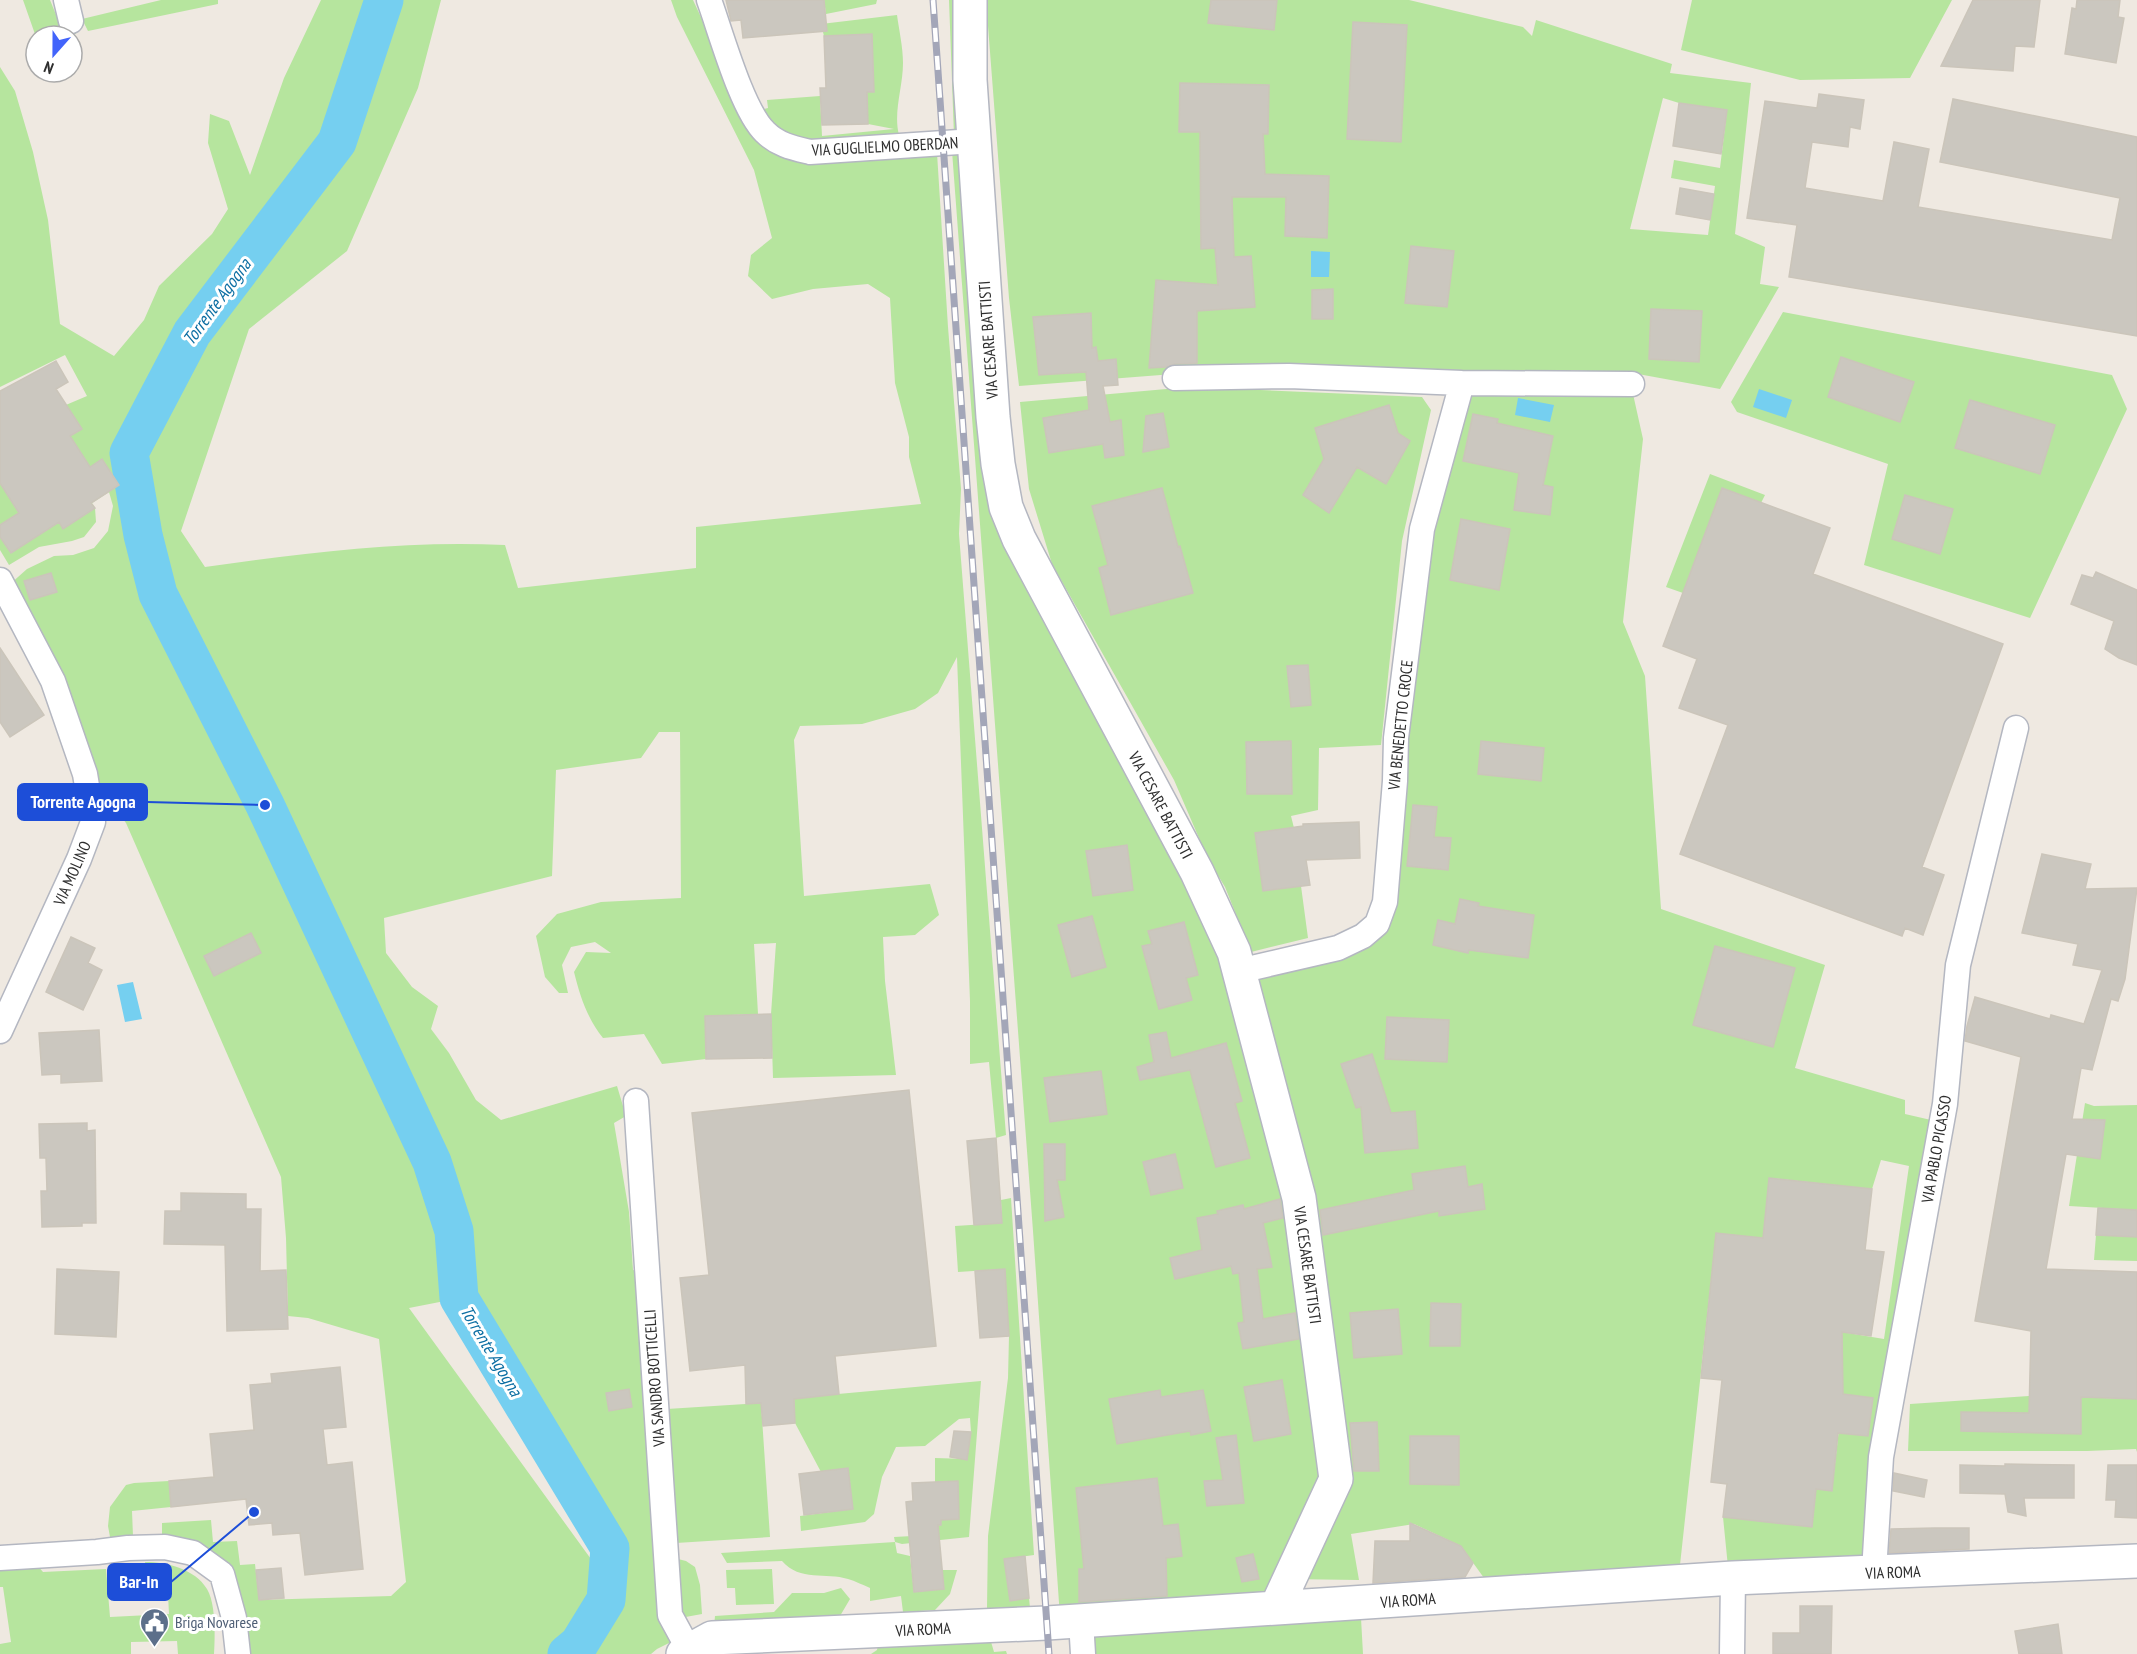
<svg xmlns="http://www.w3.org/2000/svg" width="2137" height="1654" font-family="'PT Sans Narrow',sans-serif">
	<style>
		.green { fill: #b6e59e; fill-rule: evenodd }
		.water { fill: #75cff0 }
		.lines { fill: none; stroke-linecap: round; stroke-linejoin: round }
		.river { stroke: #75cff0; stroke-width: 39 }
		.building { fill: #cbc7bf; stroke: #cbc5ba; stroke-width: 1.5 }
		.street-casing { stroke: #b4b7c1; stroke-width: 27 }
		.secondary-casing { stroke: #b4b7c1; stroke-width: 36 }
		.street { stroke: #fff; stroke-width: 24 }
		.secondary { stroke: #fff; stroke-width: 33 }
		.rail-casing { stroke: #a3a6b8; stroke-width: 7 }
		.rail { stroke: #fff; stroke-width: 4.5; stroke-dasharray: 14; stroke-linecap: butt }
		.labels { text-anchor: middle; stroke-width: 6; stroke-linejoin: round; paint-order: stroke }
		.street-label { font-size: 16px; fill: #2e2e2e; stroke: #fff }
		.service-label { font-size: 16px; fill: #4e5e75; stroke: #fff; text-anchor: start }
		.water-label { font-size: 18px; font-style: italic; fill: #0d6fa3; stroke: #fff }
		.leader { fill: none; stroke: #1d4ed8; stroke-width: 2 }
		.callout-dot { fill: #1d4ed8; stroke: #fff; stroke-width: 2 }
		.callout { fill: #1d4ed8; stroke: #1d4ed8; stroke-width: 2 }
		.callout-label { font-size: 18px; text-anchor: middle; font-weight: bold; fill: #fff }
	</style>
	<rect width="100%" height="100%" fill="#efe9e1"/>
	<path class="green" d="M23 0H50L59 22 73 23 76 34 36 37Z
		M161 0H218V4L88 31 82 19Z
		M321 0H371L356 53 324 139 247 244 179 325 134 419 125 452 139 535 153 595 260 808 428 1164 449 1232 455 1299 409 1308 596 1566 589 1616 551 1654H245L242 1641 196 1549 162 1535V1523L211 1520 213 1542 237 1541 240 1565 255 1564 259 1600 391 1596 406 1582 379 1339 308 1318 288 1316 286 1238 281 1177 126 823 88 775 9 585 27 569 54 556 73 555 94 548 108 531 113 506 109 492 92 503 95 508 96 522 84 537 72 541 39 547 9 565 0 550V433L87 396 65 355 0 387V67L15 91 33 152 48 220 60 324 114 356 144 320 159 286 212 234 228 209 208 143 210 114 229 121 250 175 284 78Z
		M387 0H441L418 88 347 251 249 329 181 531 205 567C305 553 404 540 505 545L518 588 696 568V527L921 504 909 457V437L895 383 890 298 868 284 813 289 772 299 748 276 751 255 772 238 754 170 677 17 671 0H693L719 56 774 149 937 153 948 327 961 489 959 534 1006 1135 996 1138 989 1062 970 1064V1001L957 657 938 693 915 709 862 724 800 726 794 740 804 896 930 884 939 915 915 935 883 937 885 981 896 1075 773 1078 771 1014 776 943 754 944 758 1014 706 1016V1059L662 1064 644 1034 603 1038C587 1018 580 996 574 972L586 952 611 953 595 942 571 947 562 965 568 993H559L545 977 536 936 557 914 601 902 681 898 680 732H659L641 758 556 770 552 876 384 918 386 953 412 987 438 1006 431 1029 449 1053 476 1100 501 1120 617 1086 626 1116 614 1123 629 1212 633 1270 641 1272 673 1641 657 1649 651 1654H571L582 1645 610 1600 612 1548 464 1296 457 1231 435 1162 267 803 160 592 146 535 132 452 195 334 339 141Z
		M824 0H877L876 4 826 14Z
		M949 0H960L965 135 954 136Z
		M986 0H1409L1523 27 1532 36 1536 20 1672 64 1670 73 1751 83 1735 234 1765 247 1760 284 1779 287 1720 389 1638 374 1571 370 1570 383 1631 385 1643 439 1623 622 1645 676 1661 909 1825 965 1795 1068 1905 1100V1114L1931 1120 1867 1563 1728 1567 1723 1517 1812 1527 1816 1489 1832 1490 1843 1394 1842 1332 1884 1339 1909 1166 1881 1160 1872 1189 1770 1178 1763 1238 1716 1234 1680 1565 1484 1578 1461 1546 1414 1524 1351 1534 1359 1580 1289 1579 1336 1479 1299 1198 1239 971 1377 924 1405 670 1462 384 1251 368 1019 386 1009 298ZM1663 98 1679 103 1727 110 1720 168 1674 160 1671 178 1715 186 1708 235 1630 229Z
		M1692 0H1952L1910 78 1800 80 1681 50Z
		M897 15C899 30 903 47 903 63 903 87 893 112 899 135L788 142 760 110 768 108 767 100 820 96 822 136 894 129 868 124 867 92 874 91 872 35 824 36 821 24Z
		M952 151 965 154 983 421 1222 955 1291 1202 1324 1474 1268 1604 1060 1617 1033 1231Z
		M1783 312 2112 375 2127 409 2030 618 1864 565 1888 464 1737 412 1731 402Z
		M1189 387 1422 397 1431 410 1402 541 1381 745 1319 748 1318 810 1291 816 1294 828 1255 833 1263 891 1301 886 1308 938 1251 952 1225 887 1208 859 1174 780 1052 564 1029 489 1020 402Z
		M1710 474 1765 495 1761 503 1683 593 1666 587Z
		M2085 1103 2094 1106 2137 1105V1210L2069 1206Z
		M1011 1198 1034 1555 1004 1559 1010 1601 1029 1598 1030 1608H987L988 1536 1008 1378 1009 1336 1004 1269 958 1272 955 1226 1002 1223 1001 1200Z
		M2096 1235 2137 1237V1261L2094 1260Z
		M981 1381 969 1537 902 1544 895 1542 897 1553 910 1556 914 1592 944 1589 942 1570H957L950 1594 935 1610 903 1612 901 1596 870 1601V1588C863 1585 855 1581 848 1579 826 1572 800 1582 782 1561L727 1563 721 1553 895 1542 894 1537 931 1535 930 1526 941 1525V1520L957 1481 935 1482V1458L967 1459 971 1432 970 1418 959 1419 925 1446 896 1447 882 1477 874 1514 865 1522 801 1531 800 1516 853 1509 821 1472 795 1423 794 1398Z
		M2029 1396 2137 1399V1452L2136 1449 2087 1451H1908L1910 1404Z
		M761 1403 770 1537 676 1543 667 1409Z
		M169 1481 171 1507 132 1511 133 1536 110 1537 108 1526 110 1507 126 1485 134 1483Z
		M670 1557 686 1561 695 1567 700 1585 702 1614 680 1618Z
		M145 1562C167 1562 195 1569 207 1589 216 1604 215 1637 214 1654H178L177 1641 131 1642V1654H0V1644L11 1642 3 1587H0V1569L37 1565 43 1572 106 1569 110 1617 169 1614 167 1575 148 1576Z
		M772 1569 774 1604 736 1605 735 1588H727L726 1570Z
		M841 1588 850 1599 840 1616 714 1627 715 1616 774 1612 792 1593H824Z
		M1361 1618 1363 1654H1090L1088 1634Z
		M989 1635 994 1652 1006 1651 1007 1654H871L877 1650 879 1640Z"/>
	<path class="water" d="M1311 251 1330 252 1329 277H1311Z
		M1759 389 1792 400 1786 418 1753 407Z
		M1518 398 1554 405 1550 422 1515 415Z
		M133 982 142 1019 125 1022 117 985Z"/>
	<g class="lines">
		<path class="river" d="M384 0 337 142 192 333 129 453 143 535 158 594 265 805 432 1162 454 1231 459 1298 610 1548 606 1600 579 1644 567 1654"/>
	</g>
	<path class="building" d="M726 0H824L827 31 743 38 741 20 731 21Z
		M1211 0H1277L1274 30 1208 23Z
		M1973 0H2040L2034 47 2015 46 2013 71 1941 66Z
		M2077 0H2120L2118 17 2124 18 2116 63 2065 54 2072 8 2076 9Z
		M1353 22 1407 25 1401 142 1347 139Z
		M872 34 874 92H867L868 124 822 125 820 88H826L824 36Z
		M1180 83 1269 85 1268 134H1263L1265 174 1329 176 1327 238 1285 236 1286 197H1232L1234 257 1251 256 1255 307 1197 311V363L1175 364 1166 367 1149 368 1156 280 1218 285 1215 248 1201 249 1200 132H1179Z
		M1819 94 1864 100 1860 129 1850 127 1848 147 1812 142 1805 188 1883 201 1894 142 1929 149 1918 207 2112 240 2120 198 1940 162 1953 99 2137 137V336L1789 277 1797 225 1747 218 1765 101 1817 108Z
		M1679 103 1727 110 1721 154 1673 146Z
		M1680 188 1714 194 1710 220 1676 214Z
		M1411 246 1454 251 1447 307 1405 303Z
		M1333 289V319H1312V290Z
		M1651 309 1702 311 1699 362 1649 359Z
		M1091 313 1092 348 1096 347 1098 361 1116 359 1118 385 1103 386 1110 422 1121 420 1124 455 1105 458 1103 444 1049 453 1043 418 1089 410 1086 372 1039 375 1033 317Z
		M1841 357 1914 382 1900 422 1828 397Z
		M56 361 68 382 56 389 82 429 70 436 90 467 102 459 119 485 91 503 95 508 63 529 59 522 11 553 0 537V525L19 513 0 483V391Z
		M1970 400 2055 425 2040 474 1955 448Z
		M1389 405 1398 433 1410 441 1386 484 1357 467 1329 513 1303 495 1324 459 1315 428Z
		M1163 413 1169 447 1143 452 1146 416Z
		M1473 414 1498 419 1497 423 1553 436 1543 485 1553 487 1550 515 1514 510 1519 473 1463 461Z
		M1162 488 1178 547 1180 546 1193 593 1111 615 1099 568 1108 565 1092 506Z
		M1722 488 1830 528 1813 574 2003 644 1922 867 1944 875 1923 935 1905 928 1902 936 1680 854 1728 725 1679 708 1697 659 1663 646Z
		M1905 495 1953 509 1940 554 1892 539Z
		M1461 519 1510 529 1499 590 1450 580Z
		M2096 572 2137 590V665L2119 658 2105 649 2114 621 2071 604 2082 575 2093 578Z
		M51 573 57 592 30 600 24 581Z
		M0 648 44 715 10 737 0 722Z
		M1308 665 1311 705 1291 707 1287 666Z
		M1291 741 1292 794H1247L1246 742Z
		M1481 741 1544 748 1541 781 1478 774Z
		M1413 805 1437 807 1434 837 1451 838 1448 870 1407 866Z
		M1359 822 1360 858 1306 860 1310 885 1263 891 1255 833 1303 826V824Z
		M1127 845 1133 890 1093 896 1086 851Z
		M2042 854 2091 864 2085 889 2137 888 2125 979 2118 1001 2111 999 2092 1070 2081 1068 2072 1119 2105 1120 2100 1159 2066 1154 2046 1269 2137 1272V1399L2081 1397V1434L1961 1431V1412L2029 1413 2031 1331 1975 1321 2021 1057 1965 1041 1967 1026 1975 997 2050 1019 2051 1015 2084 1024 2102 970 2073 965 2078 944 2022 933Z
		M1460 899 1479 903 1478 906 1534 915 1528 958 1469 950 1468 953 1433 945 1438 920 1455 924Z
		M1092 916 1106 967 1072 977 1058 925Z
		M1184 922 1198 975 1186 978 1192 1000 1159 1009 1142 946 1152 944 1148 931Z
		M251 933 261 953 214 976 204 956Z
		M71 937 95 948 88 963 102 970 83 1010 46 992Z
		M1715 946 1795 968 1773 1047 1693 1025Z
		M771 1014 772 1058 706 1059 705 1016Z
		M1387 1017 1449 1020 1447 1062 1385 1059Z
		M99 1030 102 1081 61 1083V1074L42 1075 39 1033Z
		M1166 1032 1171 1058 1226 1043 1242 1101 1235 1103 1250 1158 1216 1167 1190 1070 1140 1080 1137 1067 1154 1062 1149 1035Z
		M1372 1054 1391 1113 1415 1111 1418 1148 1365 1153 1361 1107 1356 1108 1341 1064Z
		M1101 1071 1107 1114 1050 1122 1044 1078Z
		M909 1090 936 1346 835 1356 839 1394 794 1399 795 1423 763 1426 761 1403 746 1404 745 1365 690 1371 680 1278 709 1275 692 1113Z
		M87 1123V1131L95 1130 96 1223H82V1226L42 1227 41 1191H47L46 1158H40L39 1124Z
		M996 1138 1002 1223 974 1225 967 1141Z
		M1044 1144H1065V1180H1057L1064 1217 1045 1221Z
		M1175 1154 1183 1188 1151 1195 1143 1162Z
		M1465 1166 1468 1187 1482 1184 1485 1209 1439 1216V1211L1323 1235 1320 1210 1414 1190 1412 1174Z
		M1769 1178 1872 1189 1865 1250 1884 1252 1871 1336 1842 1332 1843 1394 1873 1398 1868 1436 1838 1433 1832 1491 1816 1489 1812 1527 1723 1517 1727 1484 1711 1482 1722 1380 1701 1378 1716 1233 1763 1238Z
		M181 1193 246 1194V1209H261L260 1271 286 1270 288 1329 227 1331 225 1245 164 1244 165 1211H181Z
		M1280 1199 1283 1218 1263 1223 1272 1267 1257 1269 1263 1319 1295 1313 1299 1339 1243 1349 1238 1323 1244 1322 1239 1273 1233 1274 1231 1266 1175 1279 1170 1258 1202 1250 1197 1218 1218 1214 1217 1211 1243 1205 1244 1209Z
		M2098 1208 2137 1210V1237L2096 1235Z
		M57 1269 119 1272 116 1337 55 1334Z
		M1005 1269 1009 1336 980 1338 975 1271Z
		M1431 1303 1461 1304 1460 1346H1430Z
		M1398 1309 1402 1354 1354 1358 1350 1313Z
		M340 1367 346 1427 323 1429 327 1465 352 1462 363 1569 305 1575 300 1533 273 1535 272 1523 249 1525 246 1499 171 1507 169 1481 214 1477 210 1434 254 1430 250 1385 272 1383 271 1374Z
		M1282 1380 1291 1434 1254 1441 1244 1387Z
		M629 1389 632 1407 609 1411 606 1393Z
		M1160 1390 1161 1397 1203 1390 1211 1431 1191 1435 1190 1431 1117 1444 1109 1399Z
		M1377 1422 1379 1471H1354L1350 1423Z
		M954 1431 971 1432 967 1460 950 1457Z
		M1236 1435 1244 1503 1207 1506 1204 1481 1223 1480 1216 1438Z
		M1410 1436H1459V1485L1410 1484Z
		M2005 1464 2074 1465V1498H2024L2026 1516 2008 1512 2005 1494 1960 1493V1465L2005 1466Z
		M2108 1465H2137V1518L2115 1517 2116 1500H2106Z
		M848 1468 853 1509 804 1515 799 1474Z
		M1894 1473 1927 1480 1924 1497 1893 1491Z
		M1157 1478 1163 1526 1178 1524 1182 1556 1166 1558 1167 1596 1079 1602V1569H1084L1076 1488Z
		M958 1481 959 1519 941 1520V1525H938L944 1589 914 1592 906 1502 913 1501 912 1483Z
		M1410 1523 1461 1546 1473 1563 1465 1577 1373 1583 1375 1541H1410Z
		M1935 1528H1969V1549L1889 1553 1891 1529Z
		M1253 1554 1259 1579 1242 1582 1236 1558Z
		M1025 1556 1029 1598 1010 1601 1004 1559Z
		M281 1568 284 1598 259 1600 256 1570Z
		M1800 1606H1832L1831 1654H1773V1633H1800Z
		M2058 1624 2062 1654H2019L2015 1631Z"/>
	<g class="lines">
		<defs>
			<path id="street" d="M66 0 71 21
				M709 0C721 33 742 110 765 132 778 145 793 148 810 152L974 141
				M1175 378 1289 376 1462 383 1632 384
				M0 580 53 681 85 774 93 822 79 859 0 1031
				M1239 971 1338 948 1363 936 1377 924 1385 902 1395 781 1396 738 1422 529 1462 383
				M636 1101 670 1615 689 1650
				M0 1558 97 1552 128 1548 165 1547 193 1553 222 1574 234 1618 238 1654
				M1874 1572 1881 1457 1945 1104 1958 965 2016 728
				M1081 1621 1083 1654
				M1732 1654 1733 1578"/>
			<path id="secondary" d="M970 0V80L993 417 998 464 1006 507 1019 539 1197 872 1234 952 1299 1198 1336 1479 1276 1608
				M683 1654 712 1638 1047 1623 1733 1578 2137 1561"/>
		</defs>
		<use href="#street" class="street-casing"/>
		<use href="#secondary" class="secondary-casing"/>
		<use href="#street" class="street"/>
		<use href="#secondary" class="secondary"/>
		<defs>
			<path id="rail" d="M933 0 1049 1654"/>
		</defs>
		<use href="#rail" class="rail-casing"/>
		<use href="#rail" class="rail"/>
	</g>
	<defs>
		<symbol id="civic-pin" viewBox="-11 -11 22 30"><path d="M0 17L-7.5 6A9.5 9.5 0 1 1 7.5 6Z" fill="#5c6f8a" stroke="#fff"/><path d="M-.6-6.5H3V-4.5H.6V-3L4-1V1h2V6H-6V1h2V-1L-.6-3ZM-1.2 2.5V6h2.4V2.5Z" fill="#fff"/></symbol>
	</defs>
	<g fill-rule="evenodd">
		<use href="#civic-pin" x="138" y="1606" width="33" height="45"/>
	</g>
	<g class="labels">
		<g class="street-label">
			<text transform="translate(885 146) rotate(-3)" y="6">VIA GUGLIELMO OBERDAN</text>
			<text transform="translate(988 340) rotate(-94)" y="6">VIA CESARE BATTISTI</text>
			<text transform="translate(1400 725) rotate(-84)" y="6">VIA BENEDETTO CROCE</text>
			<text transform="translate(1161 805) rotate(62)" y="6">VIA CESARE BATTISTI</text>
			<text transform="translate(72 873) rotate(-66)" y="6">VIA MOLINO</text>
			<text transform="translate(1936 1149) rotate(-80)" y="6">VIA PABLO PICASSO</text>
			<text transform="translate(1308 1265) rotate(82)" y="6">VIA CESARE BATTISTI</text>
			<text transform="translate(654 1378) rotate(-94)" y="6">VIA SANDRO BOTTICELLI</text>
			<text transform="translate(1893 1572) rotate(-2)" y="6">VIA ROMA</text>
			<text transform="translate(1408 1600) rotate(-4)" y="6">VIA ROMA</text>
			<text transform="translate(923 1629) rotate(-3)" y="6">VIA ROMA</text>
		</g>
		<g class="service-label">
			<text x="175" y="1628">Briga Novarese</text>
		</g>
		<g class="water-label">
			<text transform="translate(217 302) rotate(-54)" y="6">Torrente Agogna</text>
			<text transform="translate(491 1351) rotate(59)" y="6">Torrente Agogna</text>
		</g>
	</g>
	<path class="leader" d="M265 805L147 802M254 1512L171 1582"/>
	<g class="callout-dot">
		<circle cx="265" cy="805" r="6"/>
		<circle cx="254" cy="1512" r="6"/>
	</g>
	<g class="callout">
		<rect x="18" y="784" width="129" height="36" rx="6"/>
		<rect x="108" y="1564" width="63" height="36" rx="6"/>
	</g>
	<g class="callout-label">
		<text x="83" y="808">Torrente Agogna</text>
		<text x="139" y="1588">Bar-In</text>
	</g>
	<g transform="translate(54 54) rotate(201)"><circle r="28" fill="#ffffff" stroke="#ababab" stroke-width="1.5"/>
	<path d="M0-4.5L10 22L0 15L-10 22Z" fill="#4264fb"/>
	<text y="-9" font-size="16" font-weight="bold" text-anchor="middle" fill="#2e2e2e">N</text>
	</g>
</svg>
